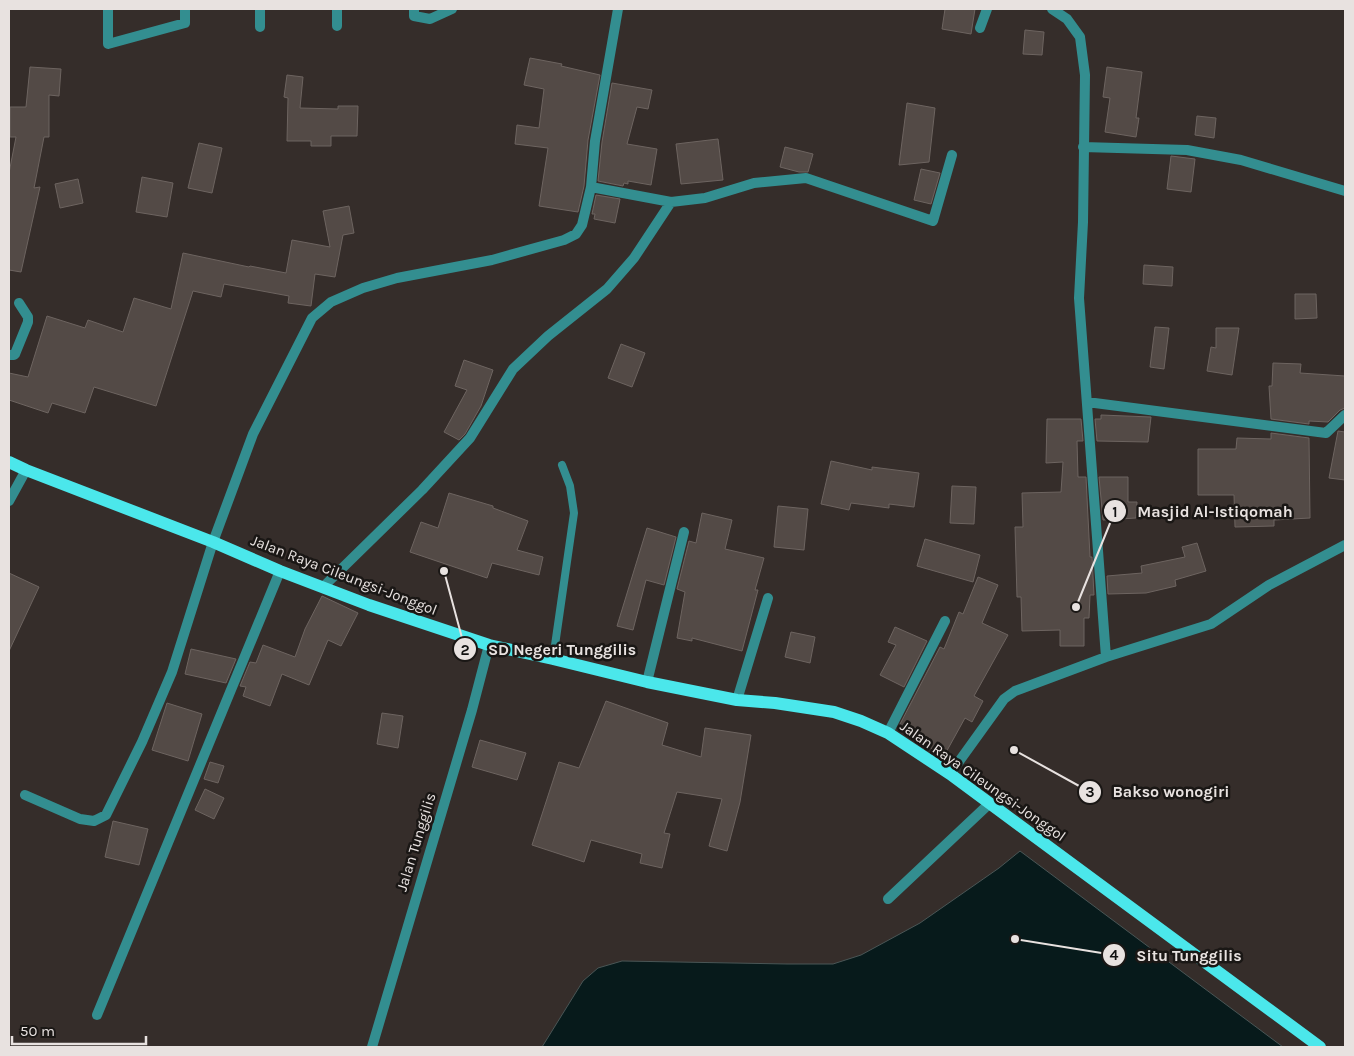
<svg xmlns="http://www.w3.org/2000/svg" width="1354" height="1056" font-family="Karla,sans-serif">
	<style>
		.water { fill: #071a1b; stroke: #4a5656 }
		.building { fill: #534a46; stroke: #6d6460 }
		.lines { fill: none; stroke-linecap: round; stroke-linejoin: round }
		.lane { stroke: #338e90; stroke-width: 8 }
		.street { stroke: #338e90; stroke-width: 10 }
		.primary { stroke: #4be7eb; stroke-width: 12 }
		.labels { text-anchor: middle; stroke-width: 5; stroke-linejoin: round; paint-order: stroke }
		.street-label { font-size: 15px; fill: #e8e2e0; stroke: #1a1715 }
		.leader { fill: none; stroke: #e8e2e0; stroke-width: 2 }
		.callout-dot { fill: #e8e2e0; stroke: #1a1715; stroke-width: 2 }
		.mark-label { font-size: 15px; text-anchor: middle; font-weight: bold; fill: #111 }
		.callout-label { font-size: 16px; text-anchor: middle; font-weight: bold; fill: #e8e2e0; stroke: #1a1715; stroke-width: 5; stroke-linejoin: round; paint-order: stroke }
	</style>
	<rect width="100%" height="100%" fill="#352d2a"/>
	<path class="water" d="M1020 851 1283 1047H542L583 981 598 968 622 961 787 964H833L861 955 920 923 999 868Z"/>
	<path class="building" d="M945 9H975L971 34 942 29Z
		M1025 30 1044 32 1042 55 1023 54Z
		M530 58 562 64 561 66 600 75 588 140 584 186 578 212 539 206 548 148 515 144 517 125 539 128 544 89 524 85Z
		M30 67 61 69 59 96 49 95V137H44L34 188 40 187 21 272 9 270V173L16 137H10V107H26Z
		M1107 67 1142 72 1136 118H1139L1136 137 1105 132 1110 98 1103 97Z
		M287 75 303 77 300 108 338 109V106H358L357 136H331V146H311V141H287L288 98 284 97Z
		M612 83 652 90 648 109 637 107 627 144 657 149 651 185 628 181V184L624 183 623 186 598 181 602 142Z
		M907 103 935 108 929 162 899 165Z
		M1197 116 1216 118 1214 138 1195 135Z
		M718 139 723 180 681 184 676 144Z
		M199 143 222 148 212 193 188 188Z
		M785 147 813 154 808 172H799L780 167Z
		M1171 156 1195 159 1191 192 1167 189Z
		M921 169 940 173 931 204 914 200Z
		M142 177 173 183 167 217 136 212Z
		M78 179 83 203 60 208 55 184Z
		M596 195 620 199 615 223 594 219 595 214H592Z
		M349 206 354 233 343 235 335 277 315 274 311 306 288 303 289 296 224 284 221 297 193 291 156 406 94 387 85 413 52 403 48 413 9 400V373L28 377 47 316 85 328 88 320 123 332 134 298 171 309 183 253 249 267 250 266 286 273 292 240 330 247 323 211Z
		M1144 265 1173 267 1172 286 1143 284Z
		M1295 294H1316L1317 318 1295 319Z
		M1155 327 1169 328 1164 369 1150 367Z
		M1216 328H1239L1232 375 1207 371 1211 347 1216 348Z
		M621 344 645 353 632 387 608 378Z
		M464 360 493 370 481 406 465 434 459 440 444 432 467 390 455 386Z
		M1273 363 1301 364 1300 373 1345 376V408L1340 410 1328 422 1309 421V424L1271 419 1269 386H1272Z
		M1101 415 1151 417 1148 442 1097 441 1095 419H1101Z
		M1047 419H1081L1083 441H1077L1078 477H1086L1090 557H1092L1094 595H1090L1089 618H1084V646H1060V630L1022 631 1021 597H1017L1015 527H1023L1022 493 1061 492 1063 462 1046 463Z
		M1338 431 1345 432V480L1329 478Z
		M1271 433 1309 438 1310 518 1274 520V526L1235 527 1234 495H1198V449H1236L1237 438 1271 439Z
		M831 461 872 470V467L919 473 914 507 889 504V508L851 503 849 510 821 504Z
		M1099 477H1128V502H1137L1136 518 1103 520Z
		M952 486 976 487 974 524 950 523Z
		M449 493 493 506V508L528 521 517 550 543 557 539 575 492 563 487 578 410 552 421 522 438 528Z
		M778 506 808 509 804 550 774 547Z
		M702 513 732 520 725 549 764 558 755 590H758L742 651 692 638V641L677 638 685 592 677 589 689 541 696 543Z
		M647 528 676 537 664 585 646 580 633 630 617 626Z
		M925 539 980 555 973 582 917 566Z
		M1197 543 1206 571 1175 580 1176 586 1146 593 1108 594 1107 576 1142 573 1141 566 1185 557 1182 547Z
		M9 573 39 587 9 651Z
		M978 577 998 585 982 623 1008 635 974 696 983 701 972 722 965 718 944 756 898 728 940 647 944 649 959 612 963 614Z
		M322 596 358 613 341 646 328 640 309 685 282 674 270 706 243 696 246 687 240 686 250 662 256 663 263 645 295 657 305 629Z
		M895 627 927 641 904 687 880 675 896 645 888 642Z
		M791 632 815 637 810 663 785 657Z
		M191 649 236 659 226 683 185 674Z
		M606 701 668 723 662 745 701 757 705 728 751 735 740 802 727 851 709 846 722 799 677 792 664 833 670 834 662 868 640 863 642 854 591 840 584 862 532 845 559 762 579 768Z
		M167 703 202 714 188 761 152 750Z
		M382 713 403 716 398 748 377 744Z
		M480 740 526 753 517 780 472 767Z
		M210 762 224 766 218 783 204 779Z
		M205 789 224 798 214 819 195 810Z
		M113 821 148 829 139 865 105 857Z"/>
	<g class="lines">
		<path class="lane" d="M553 659 574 513 570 486 562 465"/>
		<path class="street" d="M108 9V44L185 23V9
			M260 9V27
			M337 9V26
			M414 9V16L430 19 452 9
			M1052 9 1067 19 1080 37 1085 75 1083 222 1079 298 1106 657
			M980 28 987 9
			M1083 147 1187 150 1241 160 1345 191
			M591 187 671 202 705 198 754 183 806 178 933 221 952 155
			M9 355H14L15 354 28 322V317L19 303
			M1087 402 1326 433 1345 415
			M9 501 26 470
			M323 587 422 490 470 438 513 369 548 336 607 289 634 258 671 202
			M647 682 684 532
			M737 700 768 598
			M888 733 945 621
			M950 774 1004 699 1015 691 1106 657 1211 624 1269 585 1345 545
			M25 795 80 819 94 821 106 815 142 742 172 672 213 542 253 434 312 318 331 302 363 288 397 278 492 260 564 240 576 234 582 225 591 187 595 141 618 9
			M888 899 990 803
			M97 1015 280 571
			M372 1047 472 710 489 645"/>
		<path class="primary" d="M9 462 26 470 213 542 280 571 369 605 489 645 553 659 647 682 737 700 775 703 834 712 861 721 888 733 950 774 1320 1047"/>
	</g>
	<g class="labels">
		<g class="street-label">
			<text transform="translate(344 575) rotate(21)" y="5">Jalan Raya Cileungsi-Jonggol</text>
			<text transform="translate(983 781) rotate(35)" y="5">Jalan Raya Cileungsi-Jonggol</text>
			<text transform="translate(416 842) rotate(-73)" y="5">Jalan Tunggilis</text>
		</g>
	</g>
	<path class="leader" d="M1076 607L1115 511M444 571L465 649M1014 750L1090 792M1015 939L1114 955"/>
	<g class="callout-dot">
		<circle cx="1076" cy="607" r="5"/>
		<circle cx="444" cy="571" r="5"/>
		<circle cx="1014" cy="750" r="5"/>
		<circle cx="1015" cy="939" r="5"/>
		<circle cx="1115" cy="511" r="12"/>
		<circle cx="465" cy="649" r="12"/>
		<circle cx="1090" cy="792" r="12"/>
		<circle cx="1114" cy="955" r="12"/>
	</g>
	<g class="mark-label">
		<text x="1115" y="517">1</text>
		<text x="465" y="655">2</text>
		<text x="1090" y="797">3</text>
		<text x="1114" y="960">4</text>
	</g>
	<g class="callout-label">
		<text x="1215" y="517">Masjid Al-Istiqomah</text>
		<text x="562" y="655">SD Negeri Tunggilis</text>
		<text x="1171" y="797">Bakso wonogiri</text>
		<text x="1189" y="961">Situ Tunggilis</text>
	</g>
	<rect width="1354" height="1056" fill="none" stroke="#e8e2e0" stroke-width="20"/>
	<path d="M12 1036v8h134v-8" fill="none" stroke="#e8e2e0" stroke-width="2.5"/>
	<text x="20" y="1036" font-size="15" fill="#e8e2e0" stroke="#1a1715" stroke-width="4" paint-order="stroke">50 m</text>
</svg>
